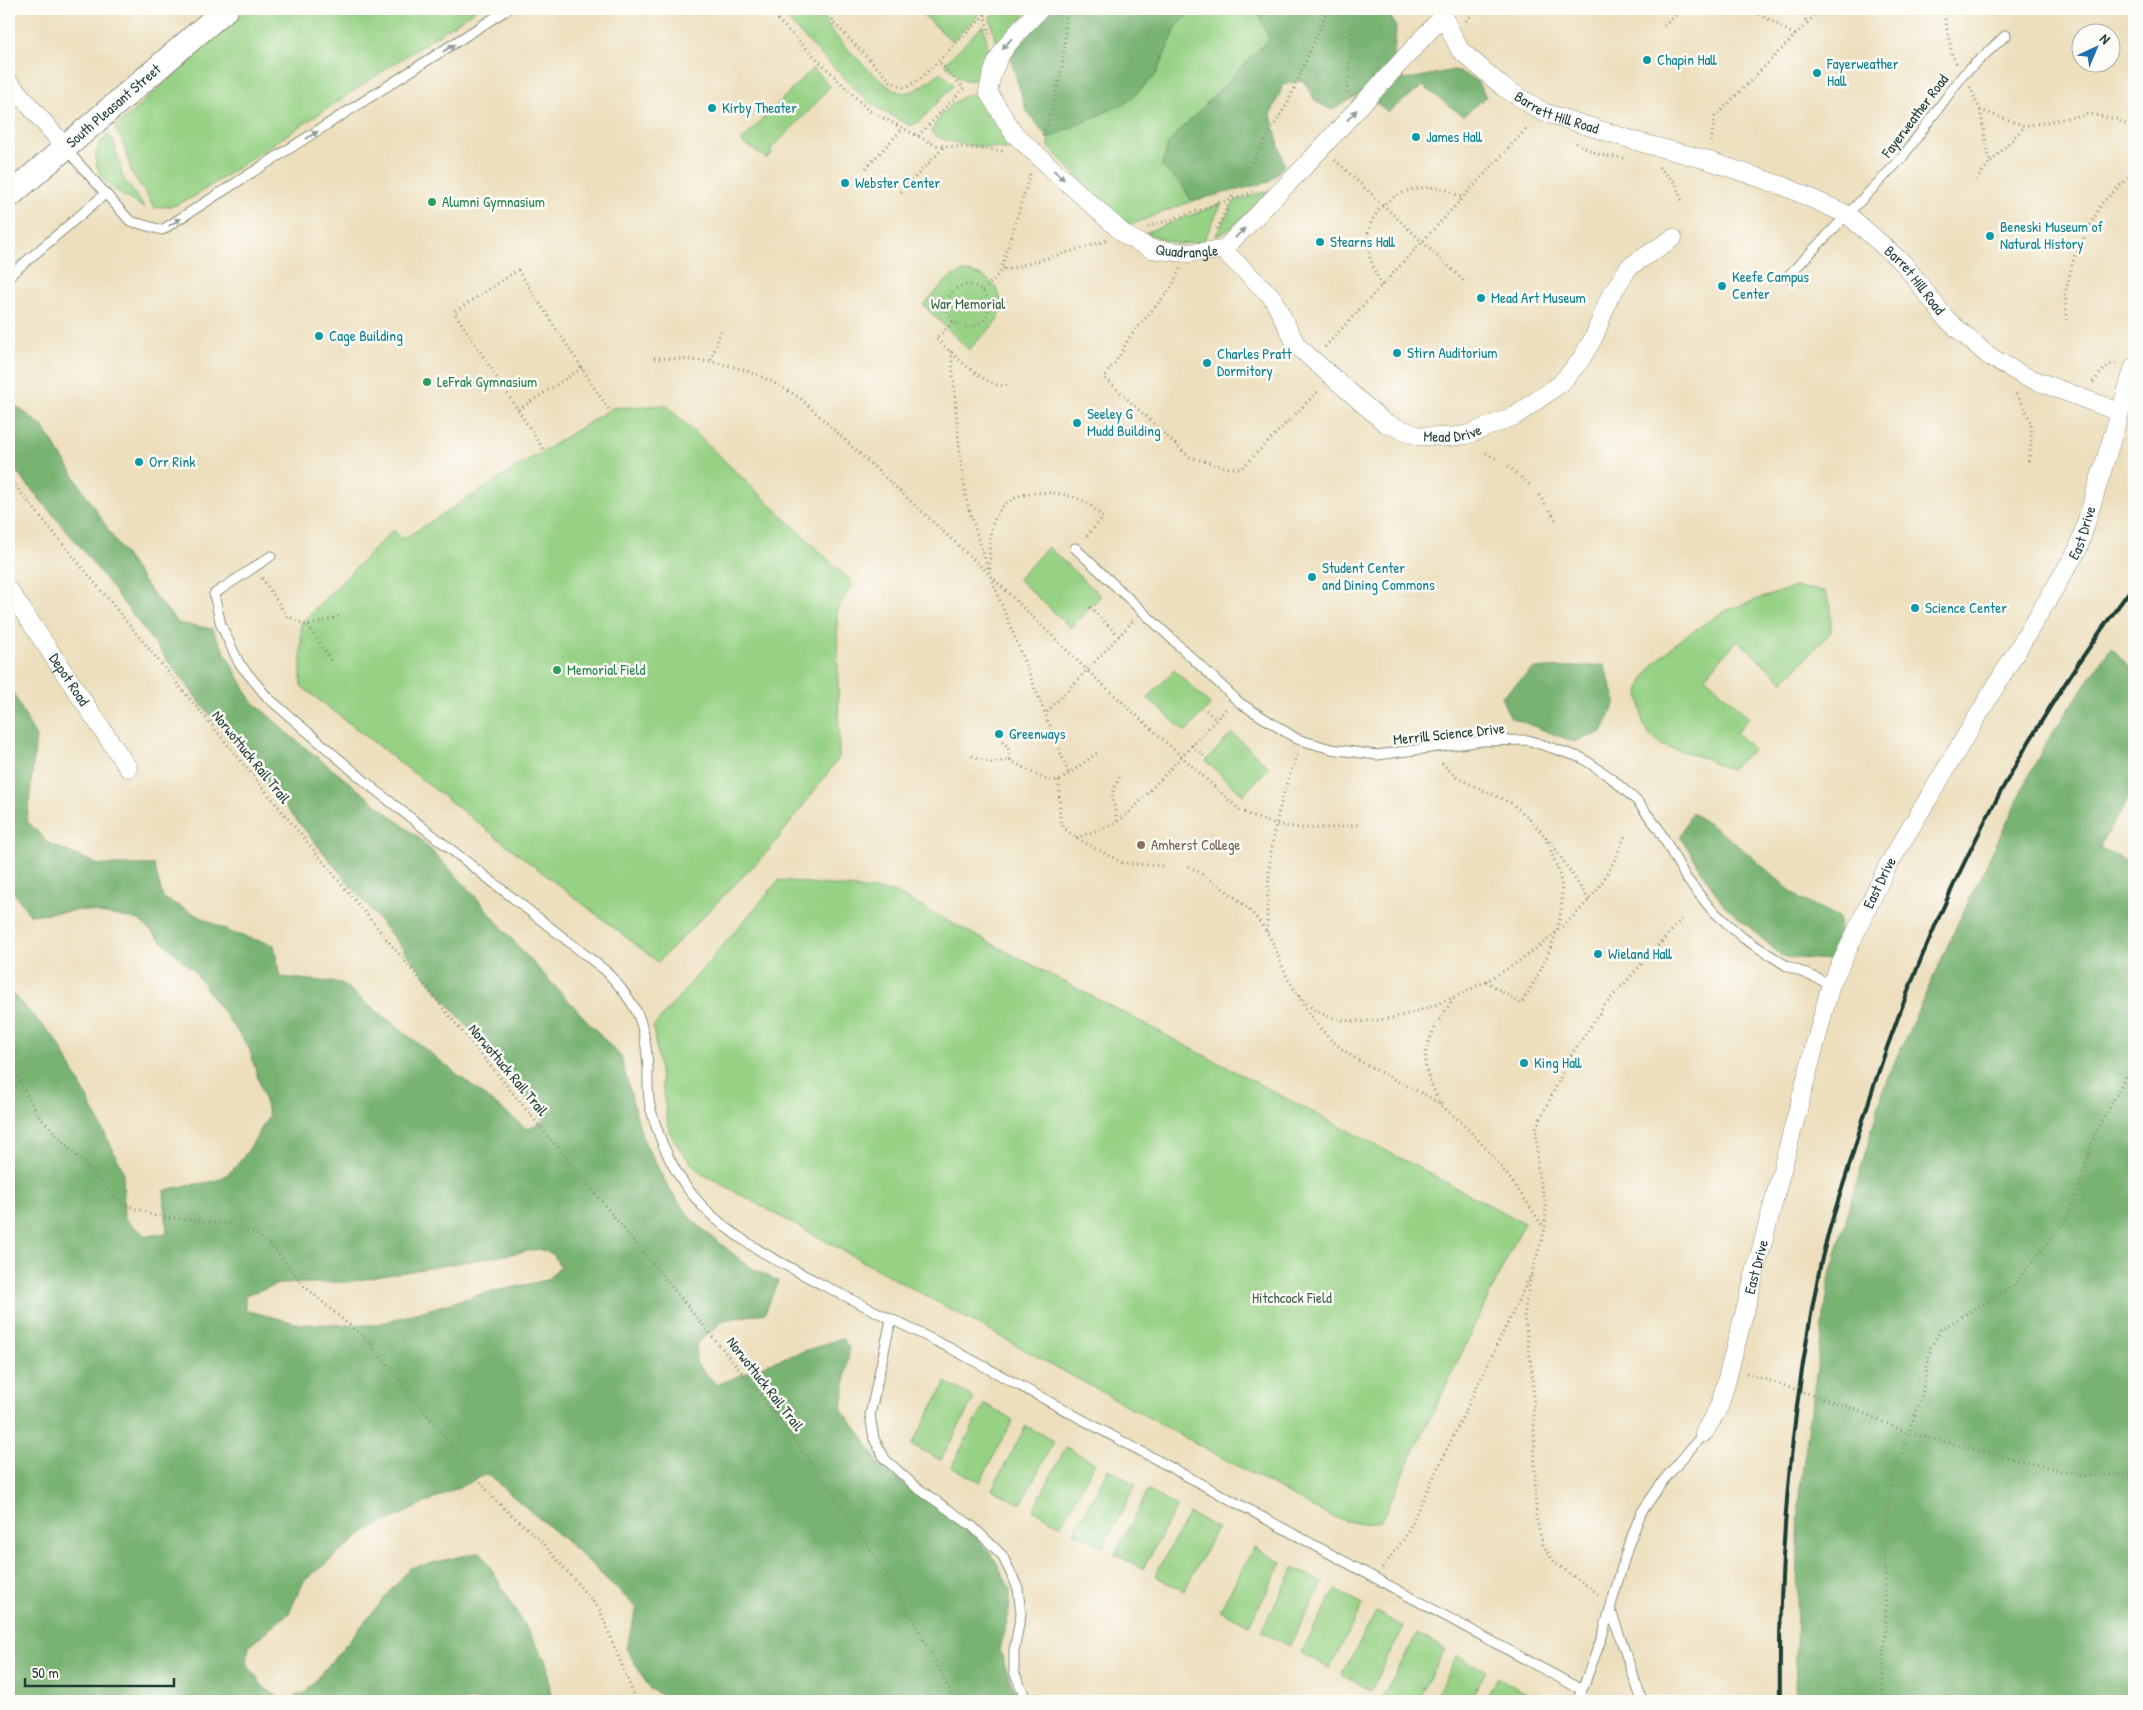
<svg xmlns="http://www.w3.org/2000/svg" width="2143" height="1710" font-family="'Patrick Hand',sans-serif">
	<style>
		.green { fill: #96d184; stroke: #5a875c }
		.forest { fill: #78b372; stroke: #4c7853; fill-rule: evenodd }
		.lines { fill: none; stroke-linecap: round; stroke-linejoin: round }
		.service-casing { stroke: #868e78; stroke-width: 11 }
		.minor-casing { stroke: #868e78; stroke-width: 19 }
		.secondary-casing { stroke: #868e78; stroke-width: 26 }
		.path { stroke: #868e78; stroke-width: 3; stroke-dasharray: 1 4; stroke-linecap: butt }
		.service { stroke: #fff; stroke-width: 9 }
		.minor { stroke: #fff; stroke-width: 18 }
		.secondary { stroke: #fff; stroke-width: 24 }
		.rail { stroke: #1f3d34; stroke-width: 4 }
		.oneway { fill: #8f9e9a }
		.culture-dot { fill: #0f9aa8; stroke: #fdfcf7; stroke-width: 2 }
		.leisure-dot { fill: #2e9e5b; stroke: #fdfcf7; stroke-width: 2 }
		.education-dot { fill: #8d6e63; stroke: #fdfcf7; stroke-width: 2 }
		.labels { text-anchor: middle; stroke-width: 5; stroke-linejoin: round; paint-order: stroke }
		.culture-label { font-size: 15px; fill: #0d838f; stroke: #fdfcf7; text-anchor: start }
		.street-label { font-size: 15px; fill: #1f3d34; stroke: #fdfcf7 }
		.leisure-label { font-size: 15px; fill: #27864d; stroke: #fdfcf7; text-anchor: start }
		.park-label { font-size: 15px; fill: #3d6248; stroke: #fdfcf7 }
		.education-label { font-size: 15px; fill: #785e54; stroke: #fdfcf7; text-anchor: start }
	</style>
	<rect width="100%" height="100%" fill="#fdfcf7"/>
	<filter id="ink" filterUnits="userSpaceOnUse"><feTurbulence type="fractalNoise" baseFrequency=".02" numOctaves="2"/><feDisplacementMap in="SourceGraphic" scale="10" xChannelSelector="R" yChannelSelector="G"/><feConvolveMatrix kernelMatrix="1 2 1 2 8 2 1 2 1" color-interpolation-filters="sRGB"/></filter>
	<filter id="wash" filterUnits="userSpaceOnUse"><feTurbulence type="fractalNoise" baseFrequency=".0096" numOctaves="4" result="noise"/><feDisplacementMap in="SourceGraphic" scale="20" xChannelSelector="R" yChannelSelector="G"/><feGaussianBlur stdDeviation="1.12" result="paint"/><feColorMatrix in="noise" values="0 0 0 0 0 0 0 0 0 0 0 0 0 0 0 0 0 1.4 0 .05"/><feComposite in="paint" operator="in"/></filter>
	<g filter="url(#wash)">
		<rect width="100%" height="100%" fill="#eddfbd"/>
		<path class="green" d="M248 9H477L195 196 176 205 155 208 132 173 122 140 114 128Z
			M776 9H822C825 16 827 24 831 30 841 43 889 94 904 93 917 93 931 79 941 72L954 85 920 121 910 126 868 102Z
			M917 9H980V10L976 18 952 41Z
			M998 9H1031L999 41 995 40 990 17Z
			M1194 9H1257L1269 39 1169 142 1162 166 1183 187 1192 201 1130 225 1114 215 1049 147 1048 138 1127 102 1155 76 1177 26Z
			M983 25 989 50 977 78C964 86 956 73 946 65V62Z
			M813 68 830 86 813 107 770 150 772 153 766 159C758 151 749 148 741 141Z
			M967 95H984L1026 151C1005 148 944 147 931 132 937 118 953 100 967 95Z
			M107 134 114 142 123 178 145 208C125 198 86 176 98 148 100 143 104 138 107 134Z
			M1271 190 1231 228 1215 237 1235 201Z
			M1222 203 1203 242 1177 244 1145 233Z
			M962 272C987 271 1009 292 998 318 992 329 977 340 969 350L923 305 948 279Z
			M666 405 853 583 837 609 839 758 771 848 658 962 301 686V623L393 530 403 539 612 408Z
			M1048 547 1101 596 1071 628 1018 579Z
			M1794 587 1824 591 1831 606V632L1783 682 1738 640 1705 676 1749 718 1736 733 1753 749 1731 770 1704 758 1663 746 1650 736 1643 724 1639 692 1642 682 1654 664 1677 642 1724 611Z
			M1174 670 1211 705 1185 732 1148 698Z
			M1232 733 1269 767 1243 795 1206 761Z
			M779 880 893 892 1524 1223 1381 1521C1356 1528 1339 1519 1316 1509L699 1172 681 1151 669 1131 653 1027Z
			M946 1382 974 1398 941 1460 912 1445Z
			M985 1404 1013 1420 980 1482 951 1467Z
			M1026 1426 1054 1441 1021 1504 992 1489Z
			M1066 1447 1095 1463 1061 1525 1033 1510Z
			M1108 1469 1136 1485 1103 1547 1074 1532Z
			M1148 1491 1177 1506 1143 1569 1115 1554Z
			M1189 1513 1217 1528 1184 1591 1155 1576Z
			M1254 1547 1282 1563 1249 1625 1220 1610Z
			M1294 1568 1323 1583 1289 1646 1261 1631Z
			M1335 1590 1363 1605 1330 1668 1301 1653Z
			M1376 1612 1404 1627 1371 1690 1342 1675Z
			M1417 1634 1445 1649 1417 1701H1392L1383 1696Z
			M1457 1656 1486 1671 1469 1701H1433Z
			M1497 1677 1526 1693 1521 1701H1485Z"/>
		<path class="forest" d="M1052 9H1194L1177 26 1155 76 1127 102 1048 138 1026 110 1010 56Z
			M1257 9H1386L1396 26 1394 55 1404 80 1454 70 1476 80 1486 97 1463 116 1423 86 1388 112 1363 92 1332 110 1316 102 1303 80 1283 85 1271 115 1284 165 1269 182 1192 201 1183 187 1162 166 1169 142 1269 39Z
			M9 400 43 427 116 542 149 589 178 623 212 629 251 700 292 737 420 839 468 888 523 952 621 1057 642 1137 669 1189 693 1221 749 1267 778 1281 765 1313 724 1320 696 1344V1363L717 1385 772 1362 842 1338 849 1348 842 1410 861 1434 879 1464 891 1475 962 1520 994 1558 1010 1589 1009 1613 1000 1650 1010 1681 1022 1701H671L650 1689 626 1648 637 1608 576 1550 487 1474 366 1531 304 1581 289 1613 249 1646 246 1663 264 1688 284 1700 305 1693 410 1568 481 1552 547 1663 551 1699 549 1701H9V991L56 1039 82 1088 123 1170 124 1218 146 1236 167 1233 164 1191C183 1184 197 1185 214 1181 238 1175 257 1135 269 1115L249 1048 193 970 139 920 83 910 30 915 9 886V685L36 737 27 821 48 843 99 865H154L163 898 232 933 274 945 280 977 341 983 527 1129 545 1121 208 713 82 549 9 463ZM539 1249 553 1254 560 1266 547 1280 478 1295 375 1325 299 1324 245 1310V1295L279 1284 347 1282Z
			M2111 647 2134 672V789L2099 847 2134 865V1701H1795L1799 1495 1830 1275 1886 1081 1957 925 2044 746Z
			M1604 665 1616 701 1602 732 1574 742 1510 717 1501 697 1533 669Z
			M1692 812 1737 844 1800 899 1839 917 1840 941 1831 960 1783 957 1722 903 1680 836Z"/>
	</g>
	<g filter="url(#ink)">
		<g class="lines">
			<defs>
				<path id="service" d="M65 148 130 221 162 230 508 9
					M9 276 105 194
					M1787 277 1901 159 1963 75 2006 35
					M1075 548 1240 703 1297 739 1331 749 1377 755 1483 741 1528 740 1582 758 1610 777 1637 801 1658 828 1686 878 1711 909 1743 938 1787 966 1831 984
					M271 556 214 594 221 625 239 663 267 697 374 789 606 971C638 1006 645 1020 648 1068 648 1081 647 1097 651 1110 679 1210 735 1239 821 1284 864 1306 907 1327 950 1348L1582 1690 1602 1637 1628 1546 1641 1513 1663 1481 1704 1433
					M891 1320 870 1415 874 1439 885 1459 916 1487 972 1526 1002 1555 1018 1588 1021 1614 1014 1651V1672L1027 1701
					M1610 1608 1642 1701
					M1577 1701 1582 1690"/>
				<g id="minor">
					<path id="s1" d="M1040 9C1013 38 995 50 988 92L1014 134 1125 235 1151 249 1187 253 1223 250 1304 167 1443 16"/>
					<path id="s2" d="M1442 9 1443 16 1460 50 1503 87 1543 112 1642 143 1704 159 1786 187 1848 215 1904 264 1947 320 1989 356 2024 376 2119 412"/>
					<path d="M9 82 65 147"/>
					<path id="s3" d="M1223 250 1272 297 1297 346 1385 423 1419 436 1449 437 1466 435 1515 416 1560 384 1580 361 1594 337 1609 298 1629 267 1673 238"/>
					<path id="s4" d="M9 590 128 768"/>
					<path id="s5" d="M1704 1433 1720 1405 1831 984 1887 867 2078 549 2134 367"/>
				</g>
				<g id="secondary">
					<path id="s6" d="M9 196 226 9"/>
				</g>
			</defs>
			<use href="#service" class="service-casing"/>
			<use href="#minor" class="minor-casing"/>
			<use href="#secondary" class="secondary-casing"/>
			<path class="path" d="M767 9 868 110 935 145 1005 151
				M831 9 833 22 891 82 905 88 920 79 991 9
				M983 9 990 37
				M1751 9 1795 35
				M1943 9 1952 55 1957 64
				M1466 21 1477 9
				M1807 23 1821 9
				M1664 26 1682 9
				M1970 87 1980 110 1990 162 1974 183
				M1347 93 1354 9
				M1980 110 2025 126 2089 114 2116 119 2134 129
				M1043 135C1059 88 1067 59 1065 9
				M918 136 964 88 938 61
				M1711 142 1715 117 1807 23 1801 9
				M1576 143 1600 155 1624 158
				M1335 160 1464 281
				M1991 162 2025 126
				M1659 167 1676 184 1682 201
				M866 168 903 128
				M1030 174 1002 266 1006 270 1106 241
				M901 192 945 146
				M1148 227 1253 192
				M1217 229 1231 198 1288 102 1328 9
				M1180 269 1171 288 1129 338 1119 357 1104 377 1189 457 1228 468H1242L1320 389
				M947 306a21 21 0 1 1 42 0a21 21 0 1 1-42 0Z
				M1381 286C1376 273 1369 260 1368 246 1364 207 1404 183 1439 188 1447 189 1456 195 1464 198
				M983 291 1004 268
				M2067 320 2065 294 2074 257 2102 203 2134 172
				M953 322 936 339C951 351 988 391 1007 385
				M1325 347 1528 127
				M951 351 960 455 967 503 990 575 1069 774
				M654 358C718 360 747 364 801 399L990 575 1087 670 1133 621
				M711 360 721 331
				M582 368 518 410 454 312 518 270 609 410
				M2093 382 2108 365 2116 364
				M2016 394C2034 419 2033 433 2028 464
				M518 410 544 450
				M1486 453 1498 460
				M1508 466 1517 474
				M1521 477 1530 485
				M9 478 765 1401C837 1496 905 1592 954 1701
				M1539 495 1547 507
				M1550 510 1557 522
				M990 569C990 554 988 538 993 523 1006 485 1056 488 1086 502 1092 506 1098 513 1103 518L1085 538
				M262 578 287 616 308 626 341 616
				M1090 607 1119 636
				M308 626 332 662
				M1206 710 1216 720
				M1047 712 1087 670 1240 810C1282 832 1313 830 1359 825
				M1192 745 1207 759
				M972 756 991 763 1010 760 1008 747 1002 740
				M1010 760 1044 779 1059 781 1097 753
				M1442 763 1457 778 1511 803 1530 819 1554 847 1589 900
				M1059 781 1060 819 1064 828 1076 838 1123 863 1162 866
				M1117 821 1112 794 1120 776
				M1076 838 1114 824 1131 811 1227 708
				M1189 866C1217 884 1248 902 1266 931 1282 956 1284 986 1310 1006 1359 1045 1455 1000 1502 972 1531 955 1567 925 1589 900 1606 880 1616 857 1626 834
				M1267 932C1267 863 1272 818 1298 753
				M1486 981 1521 1004C1543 968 1567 925 1561 882 1558 866 1550 850 1544 834
				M1298 995C1325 1045 1351 1057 1399 1082 1413 1089 1430 1096 1442 1106 1485 1140 1514 1183 1544 1228
				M9 1053 22 1086 38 1115 121 1203 155 1216 228 1224 255 1233 275 1249 304 1286 371 1344 495 1500 541 1541 600 1610 636 1701
				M1441 1104C1436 1093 1427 1080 1426 1067 1422 1043 1441 1017 1454 998
				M1531 1276 1524 1315 1533 1380 1536 1517 1543 1545 1555 1563 1600 1595
				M1746 1373 1855 1409 1908 1433 2083 1476 2134 1474
				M1382 1568 1404 1539 1532 1272 1545 1229 1546 1203 1538 1175 1536 1128 1572 1054 1605 1005 1683 918
				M1553 1701 1558 1693
				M1882 1701 1886 1625 1884 1534 1892 1479 1922 1394 1931 1347 1941 1329 2013 1286 2065 1221 2079 1190 2094 1136 2134 1062"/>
			<use href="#service" class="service"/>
			<use href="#minor" class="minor"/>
			<use href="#secondary" class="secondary"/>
			<path class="rail" d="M1780 1701C1778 1558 1791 1413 1819 1272 1826 1235 1839 1199 1850 1163 1910 954 2003 758 2134 585"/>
		</g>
		<defs><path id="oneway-solid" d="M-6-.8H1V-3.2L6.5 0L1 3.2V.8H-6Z" transform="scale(1.25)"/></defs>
		<g class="oneway">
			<use href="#oneway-solid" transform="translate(1007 44) rotate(130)"/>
			<use href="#oneway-solid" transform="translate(449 48) rotate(-32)"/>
			<use href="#oneway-solid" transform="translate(1352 115) rotate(-47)"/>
			<use href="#oneway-solid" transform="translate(312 135) rotate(-32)"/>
			<use href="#oneway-solid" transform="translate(1059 175) rotate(42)"/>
			<use href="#oneway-solid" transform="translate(175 222) rotate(-32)"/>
			<use href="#oneway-solid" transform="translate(1240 233) rotate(-45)"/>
		</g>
	</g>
	<g class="culture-dot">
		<circle cx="1647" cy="60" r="5"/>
		<circle cx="1817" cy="73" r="5"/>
		<circle cx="712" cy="108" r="5"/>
		<circle cx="1416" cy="137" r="5"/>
		<circle cx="845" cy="183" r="5"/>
		<circle cx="1990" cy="236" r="5"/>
		<circle cx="1320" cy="242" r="5"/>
		<circle cx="1722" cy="286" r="5"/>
		<circle cx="1481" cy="298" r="5"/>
		<circle cx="319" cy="336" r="5"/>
		<circle cx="1397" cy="353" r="5"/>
		<circle cx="1207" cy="363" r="5"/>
		<circle cx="1077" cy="423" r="5"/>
		<circle cx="139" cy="462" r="5"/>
		<circle cx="1312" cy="577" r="5"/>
		<circle cx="1915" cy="608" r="5"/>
		<circle cx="999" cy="734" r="5"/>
		<circle cx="1598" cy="954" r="5"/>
		<circle cx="1524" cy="1063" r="5"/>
	</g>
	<g class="leisure-dot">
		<circle cx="432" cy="202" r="5"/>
		<circle cx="427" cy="382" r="5"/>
		<circle cx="557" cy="670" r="5"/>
	</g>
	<circle class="education-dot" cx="1141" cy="845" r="5"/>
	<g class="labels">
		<g class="culture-label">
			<text x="1657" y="65">Chapin Hall</text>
			<text x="1827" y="69">Fayerweather<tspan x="1827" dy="17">Hall</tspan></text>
			<text x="722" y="113">Kirby Theater</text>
			<text x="1426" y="142">James Hall</text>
			<text x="855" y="188">Webster Center</text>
			<text x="2000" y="232">Beneski Museum of<tspan x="2000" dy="17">Natural History</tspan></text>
			<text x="1330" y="247">Stearns Hall</text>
			<text x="1732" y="282">Keefe Campus<tspan x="1732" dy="17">Center</tspan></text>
			<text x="1491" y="303">Mead Art Museum</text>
			<text x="329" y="341">Cage Building</text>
			<text x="1407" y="358">Stirn Auditorium</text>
			<text x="1217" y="359">Charles Pratt<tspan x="1217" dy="17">Dormitory</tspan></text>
			<text x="1087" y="419">Seeley G<tspan x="1087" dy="17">Mudd Building</tspan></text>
			<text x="149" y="467">Orr Rink</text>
			<text x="1322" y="573">Student Center<tspan x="1322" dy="17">and Dining Commons</tspan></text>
			<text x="1925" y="613">Science Center</text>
			<text x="1009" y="739">Greenways</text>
			<text x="1608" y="959">Wieland Hall</text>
			<text x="1534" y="1068">King Hall</text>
		</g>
		<g class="street-label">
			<text dy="5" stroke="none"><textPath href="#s6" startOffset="138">South Pleasant Street</textPath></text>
			<text dy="5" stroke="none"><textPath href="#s2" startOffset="162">Barrett Hill Road</textPath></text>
			<text transform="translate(1915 116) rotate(-53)" y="5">Fayerweather Road</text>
			<text dy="5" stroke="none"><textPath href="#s1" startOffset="365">Quadrangle</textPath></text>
			<text dy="5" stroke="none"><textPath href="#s2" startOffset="565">Barret Hill Road</textPath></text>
			<text dy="5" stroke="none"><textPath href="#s3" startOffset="310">Mead Drive</textPath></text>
			<text dy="5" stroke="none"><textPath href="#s5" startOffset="985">East Drive</textPath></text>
			<text dy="5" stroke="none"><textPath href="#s4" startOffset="108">Depot Road</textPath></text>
			<text transform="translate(1449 734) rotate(-6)" y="5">Merrill Science Drive</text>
			<text transform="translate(251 757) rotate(51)" y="5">Norwottuck Rail Trail</text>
			<text dy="5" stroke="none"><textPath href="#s5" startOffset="580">East Drive</textPath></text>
			<text transform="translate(508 1070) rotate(50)" y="5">Norwottuck Rail Trail</text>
			<text dy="5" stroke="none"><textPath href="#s5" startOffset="175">East Drive</textPath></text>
			<text transform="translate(765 1384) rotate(52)" y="5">Norwottuck Rail Trail</text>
		</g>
		<g class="leisure-label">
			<text x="442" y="207">Alumni Gymnasium</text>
			<text x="437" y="387">LeFrak Gymnasium</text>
			<text x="567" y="675">Memorial Field</text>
		</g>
		<g class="park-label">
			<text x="968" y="309">War Memorial</text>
			<text x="1292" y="1303">Hitchcock Field</text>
		</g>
		<g class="education-label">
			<text x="1151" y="850">Amherst College</text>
		</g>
	</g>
	<rect width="2143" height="1710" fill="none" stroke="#fdfcf7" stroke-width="30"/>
	<g transform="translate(2096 48) rotate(44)"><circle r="24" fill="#fdfcf7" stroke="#a4b0a9"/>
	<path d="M0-4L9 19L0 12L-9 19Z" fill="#1f6fb2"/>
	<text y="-8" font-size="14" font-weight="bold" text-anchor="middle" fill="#1f3d34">N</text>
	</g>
	<path d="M25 1678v8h149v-8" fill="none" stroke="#1f3d34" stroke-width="2.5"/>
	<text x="32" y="1678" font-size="15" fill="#1f3d34" stroke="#fdfcf7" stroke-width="4" paint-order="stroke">50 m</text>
</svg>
